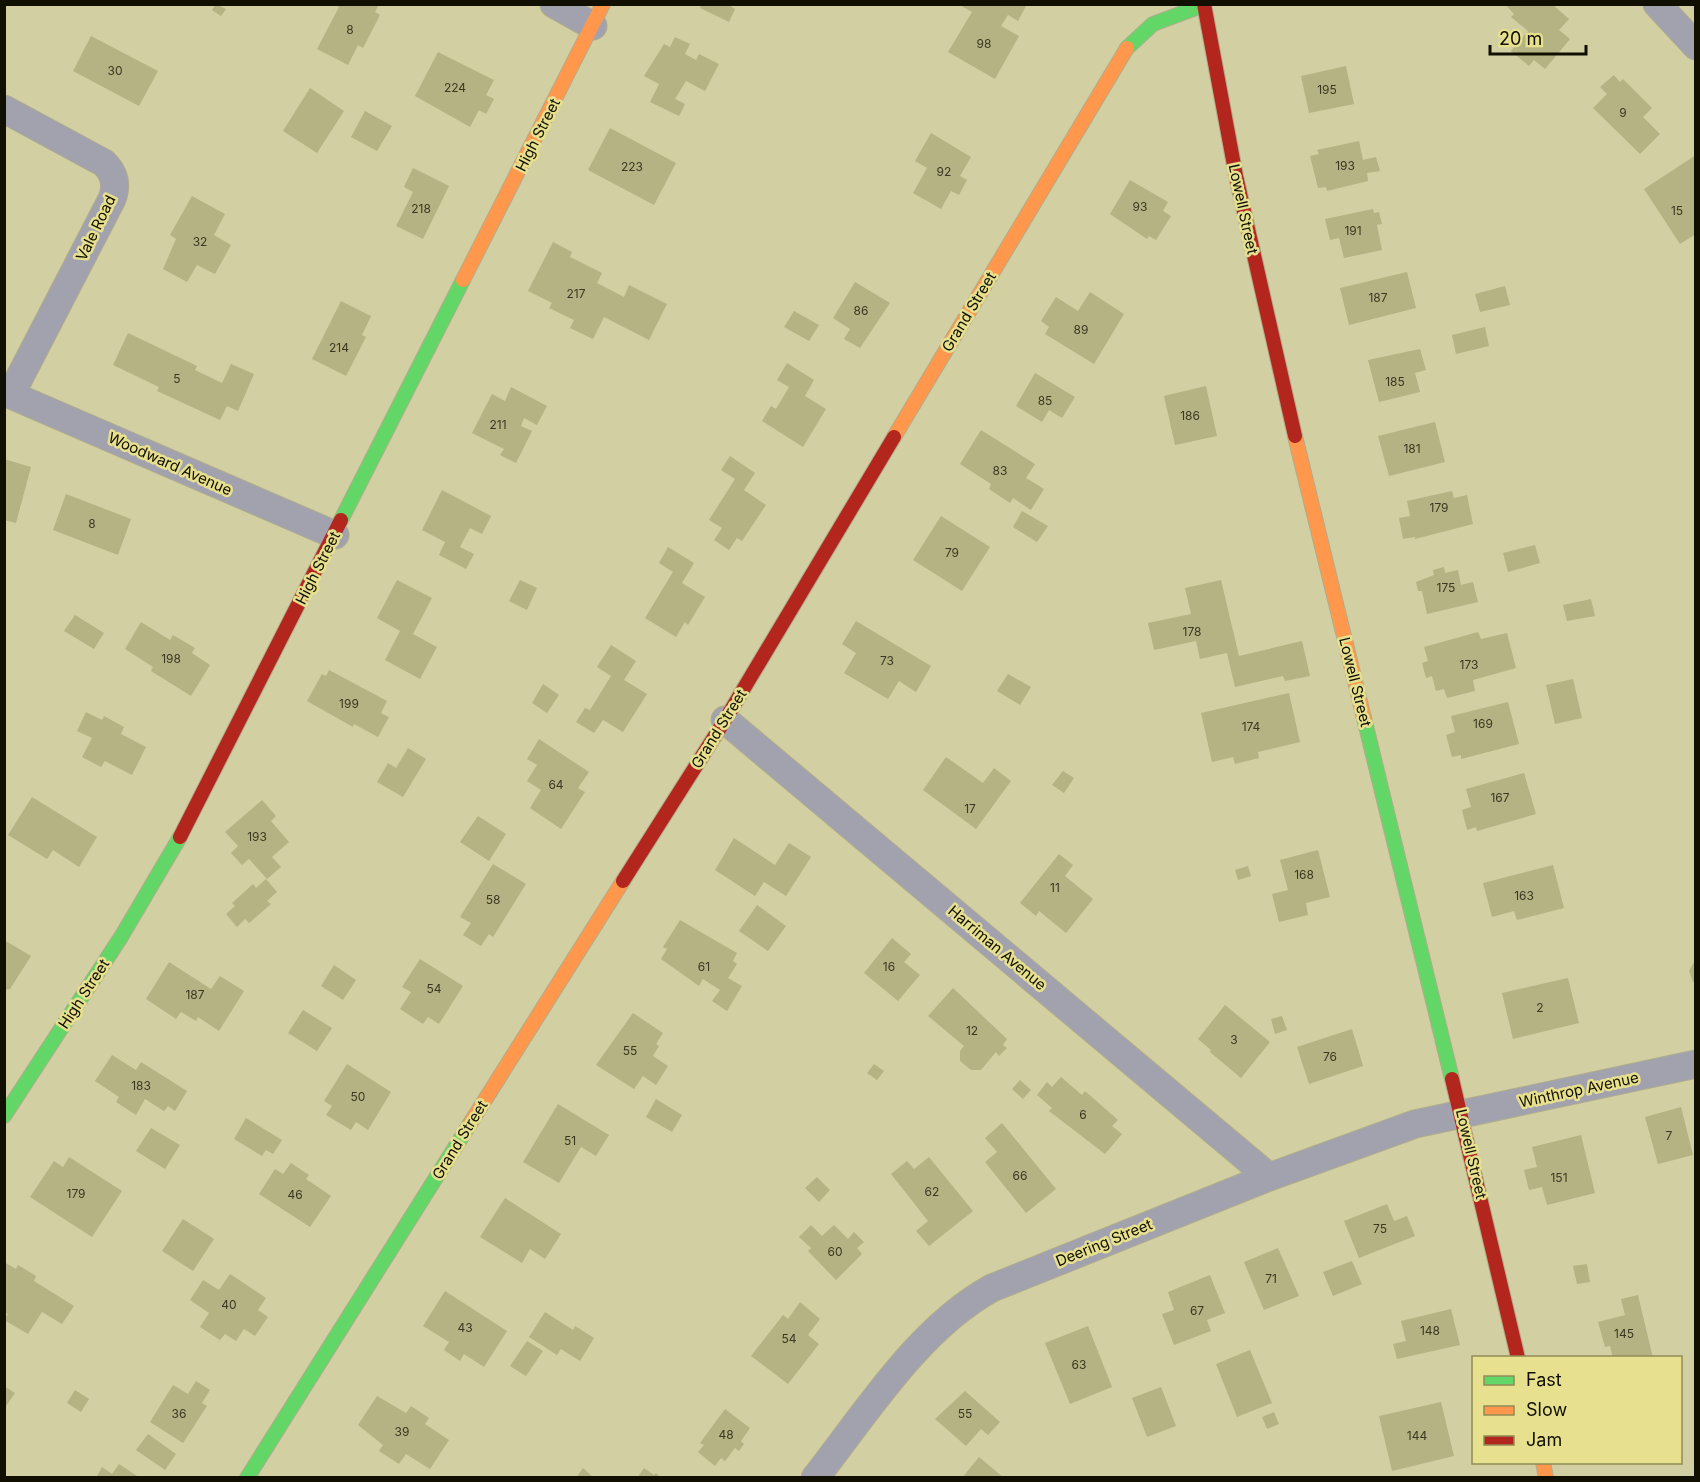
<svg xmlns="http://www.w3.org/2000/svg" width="1700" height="1482" font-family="Inter,sans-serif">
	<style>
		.building { fill: #b5b283 }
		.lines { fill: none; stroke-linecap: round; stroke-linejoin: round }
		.street-casing { stroke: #b0ad8c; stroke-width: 29 }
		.fast-casing { stroke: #b0ad8c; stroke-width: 16 }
		.slow-casing { stroke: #b0ad8c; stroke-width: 16 }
		.jam-casing { stroke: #b0ad8c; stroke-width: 16 }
		.street { stroke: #a2a1ae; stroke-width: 27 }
		.fast { stroke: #63d668; stroke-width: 14 }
		.slow { stroke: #ff974d; stroke-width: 14 }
		.jam { stroke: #b3261e; stroke-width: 14 }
		.labels { text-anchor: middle; stroke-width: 5; stroke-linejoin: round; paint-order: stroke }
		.number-label { font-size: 12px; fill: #3a3821 }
		.street-label { font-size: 15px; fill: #110f00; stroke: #e6e08f }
	</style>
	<rect width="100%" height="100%" fill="#d2cfa3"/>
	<path class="building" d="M216 4 226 9 221 16 212 10Z
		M333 4H379L375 12 380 15 363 48 358 45 348 65 317 49 339 7Z
		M701 4H727L735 9 729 22 700 8Z
		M958 4H1027L1018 21 1008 15 1001 26 1019 36 995 79 948 52 972 12Z
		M1505 4H1552L1569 19 1559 30 1570 39 1545 69 1534 60 1529 66 1511 51 1528 31 1511 17 1514 14Z
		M91 36 158 71 139 106 73 71Z
		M675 37 690 44 685 54 696 60 699 54 719 64 705 91 686 81 675 99 685 104 679 116 650 102 659 84 644 76 664 44 670 47Z
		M438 52 494 80 486 95 494 99 486 114 479 110 470 127 415 96Z
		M1346 66 1354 104 1309 113 1301 76Z
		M1614 75 1620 82 1623 79 1652 108 1643 117 1660 134 1640 154 1593 108 1607 94 1600 87Z
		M310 88 344 111 317 153 283 131Z
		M365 111 392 126 377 151 351 137Z
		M610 128 676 163 654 205 588 170Z
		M931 133 971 157 960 176 967 180 959 195 951 191 941 209 913 193 927 168 915 161Z
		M1359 141 1363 160 1376 157 1380 171 1367 173 1368 181 1327 191 1326 187 1318 188 1310 156 1319 154 1317 150Z
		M1696 155V234L1680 244 1644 189Z
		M413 168 449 186 423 239 396 226 413 192 404 187Z
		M1130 180 1168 202 1163 211 1171 216 1156 240 1149 236 1147 239 1110 214Z
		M192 196 225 214 214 235 231 245 215 274 197 265 187 282 163 269 176 239 170 235Z
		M1373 209 1374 213 1379 212 1382 224 1377 225 1382 250 1344 258 1339 238 1330 240 1325 219Z
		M553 242 572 252 570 257 602 273 597 283 624 297 629 285 667 304 649 340 604 317 593 339 570 328 574 320 549 308 552 303 528 291Z
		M1407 272 1416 308 1349 325 1340 288Z
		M855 282 890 303 860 348 844 339 850 329 833 318Z
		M1505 286 1510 305 1480 312 1475 294Z
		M1090 292 1124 314 1094 364 1045 334 1049 327 1041 321 1056 297 1078 311Z
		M341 301 371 316 362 335 366 337 346 376 312 359Z
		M794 311 819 325 809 341 784 327Z
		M1485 327 1489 346 1456 354 1452 335Z
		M128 333 197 366 195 370 222 383 231 364 254 374 238 411 227 406 220 420 157 391 159 387 113 365Z
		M1420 349 1426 370 1415 373 1420 392 1379 402 1368 360Z
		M787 363 814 380 805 396 826 409 803 447 762 421 771 406 776 409 789 387 777 380Z
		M1035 373 1075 397 1062 418 1049 410 1042 422 1016 406Z
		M1206 386 1217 436 1175 445 1164 396Z
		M511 387 547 406 537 425 524 418 521 426 532 431 516 463 500 455 504 449 472 433 492 394 505 401Z
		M1435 422 1445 462 1389 476 1378 436Z
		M981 430 1035 464 1026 478 1044 489 1031 510 1013 498 1010 503 989 489 991 484 960 464Z
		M730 456 755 473 744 490 766 505 742 541 737 538 729 550 714 540 722 528 709 520 735 479 721 470Z
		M4 459 31 467 16 523 4 520Z
		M442 490 491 516 482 534 470 528 460 547 474 554 466 569 439 555 445 542 422 530Z
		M1452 491 1454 498 1467 495 1473 524 1415 539V537L1403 539 1399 518 1410 516 1407 501Z
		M66 494 131 519 118 555 53 530Z
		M1022 511 1048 526 1037 542 1013 527Z
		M941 516 990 547 962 591 913 560Z
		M1535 545 1540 563 1508 572 1503 553Z
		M668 547 694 563 682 583 705 597 688 625 685 622 676 637 645 618 673 572 659 563Z
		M1444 567 1445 573 1458 570 1461 585 1473 582 1478 602 1427 614 1422 591H1418L1416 582 1434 575 1433 570Z
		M397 580 432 598 413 634 437 647 420 679 385 660 400 631 377 618Z
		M520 580 537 588 527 610 509 601Z
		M1221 580 1239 656 1302 641 1310 676 1285 681 1283 676 1235 687 1227 653 1200 659 1196 641 1154 650 1148 623 1191 614 1185 588Z
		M1591 599 1595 616 1567 621 1563 605Z
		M75 615 104 633 94 649 64 631Z
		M856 621 931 666 916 692 899 681 888 699 844 673 856 653 842 644Z
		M141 622 170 640 173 635 195 648 192 653 210 665 191 696 151 671 153 667 125 649Z
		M1478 632 1481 639 1507 633 1516 668 1473 680 1475 691 1447 698 1444 689 1436 691 1432 676 1426 678 1422 663 1428 661 1424 647Z
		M611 645 636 661 624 680 647 694 623 732 603 720 594 733 576 722 585 708 590 710 611 676 597 667Z
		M329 670 387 701 381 713 389 717 378 737 354 724 353 727 307 701 322 674 326 676Z
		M1008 674 1031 687 1020 705 997 691Z
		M1573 679 1582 718 1555 724 1546 685Z
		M543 684 559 695 547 713 532 703Z
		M1289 693 1300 742 1258 752 1259 758 1235 764 1233 757 1212 762 1201 713Z
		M1508 702 1519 744 1461 759V755L1452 757 1446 735 1455 732 1451 716Z
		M86 712 102 720 104 716 124 727 121 734 146 747 132 775 105 761 101 767 82 757 92 738 77 731Z
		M539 739 589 772 578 788 585 792 561 829 530 808 541 790 527 781 537 765 527 759Z
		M408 748 426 759 403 797 377 782 388 763 396 768Z
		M946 757 983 783 994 768 1011 781 976 829 923 790Z
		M1063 771 1074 778 1064 793 1052 785Z
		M1524 773 1536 814 1477 831 1476 827 1467 830 1462 810 1471 807 1466 789Z
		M32 797 97 837 79 867 53 850 47 859 8 835Z
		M262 800 276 816 271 821 289 842 272 857 281 867 267 879 249 859 242 865 231 853 238 846 225 832Z
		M478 816 506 834 489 861 460 842Z
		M734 838 775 865 789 843 811 857 786 896 764 882 755 896 715 870Z
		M1318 850 1330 897 1306 903 1308 915 1279 922 1272 894 1288 890 1280 860Z
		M1059 854 1073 865 1065 876 1093 899 1066 933 1039 911 1036 916 1020 903Z
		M493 864 526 884 493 937 489 934 481 946 463 935 471 923 460 917Z
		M1553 865 1564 908 1517 920 1514 911 1492 917 1483 883Z
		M1248 866 1251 876 1238 880 1235 870Z
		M266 879 277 892 267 901 271 904 249 923 245 919 237 927 226 914 235 906 232 903 253 884 256 888Z
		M757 905 786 926 768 951 739 931Z
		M680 920 737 953 733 961 737 964 728 978 742 986 727 1011 712 1001 720 990 703 979 699 986 661 959 667 949 663 947Z
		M892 938 911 954 904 962 920 975 898 1001 864 973Z
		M4 940 31 956 10 989 4 990Z
		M420 959 463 986 439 1024 428 1017 423 1024 400 1009 411 992 402 987Z
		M1696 959V981L1693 982 1689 971Z
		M169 962 211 989 220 976 244 991 219 1031 198 1017 196 1021 181 1012 176 1019 146 999Z
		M334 965 356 980 343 1000 321 986Z
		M1568 978 1579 1023 1513 1039 1502 993Z
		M953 988 1007 1039 1003 1045 1007 1048 999 1056 996 1052 981 1070H971L960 1061V1051L964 1046 928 1016Z
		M1225 1005 1270 1042 1241 1078 1210 1052 1211 1050 1198 1039Z
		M303 1010 332 1028 317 1051 288 1033Z
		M633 1013 663 1033 656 1044 659 1046 653 1056 668 1066 656 1085 643 1076 634 1089 596 1065Z
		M1282 1016 1287 1030 1275 1034 1271 1019Z
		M1352 1029 1363 1066 1309 1084 1297 1047Z
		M112 1055 136 1070 141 1062 187 1091 175 1111 168 1106 164 1111 145 1099 136 1115 116 1102 119 1097 95 1081Z
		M347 1064 391 1092 368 1130 356 1122 351 1130 326 1115 332 1106 324 1101Z
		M874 1064 884 1071 877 1080 867 1073Z
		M1061 1077 1082 1095 1085 1091 1118 1120 1112 1126 1122 1134 1105 1154 1049 1111 1052 1108 1037 1095 1047 1082 1052 1087Z
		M1020 1080 1031 1090 1023 1099 1012 1089Z
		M656 1099 682 1115 672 1132 646 1117Z
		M558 1104 609 1135 596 1156 581 1147 559 1183 523 1162Z
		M1681 1107 1693 1155 1658 1164 1645 1117Z
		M246 1118 282 1140 273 1154 266 1150 262 1156 234 1139Z
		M1002 1123 1056 1189 1026 1213 985 1162 997 1152 985 1138Z
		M151 1128 180 1145 165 1169 136 1151Z
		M1581 1135 1595 1193 1547 1205 1542 1187 1529 1190 1524 1170 1537 1167 1532 1147Z
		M69 1157 122 1191 92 1237 30 1197 54 1161 63 1167Z
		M929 1157 973 1211 929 1246 916 1231 928 1221 891 1174 907 1161 914 1169Z
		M291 1163 309 1175 306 1179 331 1196 310 1227 259 1194 275 1169 283 1174Z
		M817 1177 830 1190 819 1202 805 1188Z
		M505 1198 561 1234 545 1259 530 1249 522 1263 480 1237Z
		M1387 1204 1394 1221 1407 1216 1415 1236 1359 1258 1344 1221Z
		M183 1219 214 1239 193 1271 162 1251Z
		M811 1225 822 1236 834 1225 848 1239 854 1232 864 1242 857 1248 862 1254 836 1280 808 1251 811 1248 799 1237Z
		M1278 1248 1299 1296 1264 1310 1244 1262Z
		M1352 1261 1362 1284 1333 1296 1323 1272Z
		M4 1262 16 1269 18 1265 36 1276 34 1281 74 1306 62 1324 42 1312 28 1334 4 1320 8 1314 4 1312Z
		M1587 1264 1590 1282 1577 1284 1573 1266Z
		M230 1274 266 1298 258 1310 268 1317 255 1336 244 1329 236 1341 225 1334 220 1340 200 1327 209 1313 190 1300 203 1280 219 1290Z
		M1210 1275 1225 1313 1207 1320 1211 1331 1174 1345 1162 1314 1174 1310 1168 1292Z
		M445 1291 507 1331 484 1367 464 1354 460 1361 444 1350 449 1342 423 1326Z
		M1638 1295 1653 1358H1613L1610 1346 1605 1347 1598 1322 1625 1315 1621 1299Z
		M800 1302 820 1319 808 1335 819 1344 788 1384 751 1356 783 1315 788 1319Z
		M1451 1309 1460 1345 1397 1359 1393 1344 1406 1341 1401 1321Z
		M545 1312 573 1330 575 1326 594 1338 580 1361 561 1349 557 1355 529 1337Z
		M1088 1326 1112 1387 1070 1404 1045 1343Z
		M527 1341 543 1351 526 1376 510 1366Z
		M1250 1350 1272 1403 1237 1417 1216 1364Z
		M196 1381 210 1390 202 1403 207 1406 183 1443 150 1422 173 1385 188 1394Z
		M4 1386 15 1393 4 1409Z
		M1161 1387 1176 1426 1147 1437 1132 1398Z
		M75 1390 89 1399 81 1412 67 1403Z
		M965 1391 1000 1422 988 1435 981 1429 966 1446 935 1419Z
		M377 1396 406 1413 411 1406 429 1418 425 1424 449 1440 430 1469 406 1454 399 1464 379 1451 383 1445 358 1425Z
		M1441 1402 1454 1456 1392 1471 1379 1416Z
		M725 1409 750 1428 741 1441 744 1444 739 1451 735 1448 725 1461 721 1458 715 1466 698 1452 704 1445 700 1443Z
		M1274 1412 1279 1424 1267 1429 1262 1417Z
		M148 1434 176 1454 165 1470 136 1450Z
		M979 1457 1004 1478H962Z
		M119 1464 140 1478H96L102 1467 112 1474Z
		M583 1468 594 1478H576Z
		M644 1468 654 1475 656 1473 661 1478H637Z"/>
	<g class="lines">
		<defs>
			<path id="street" d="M554 4 593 26
				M1657 4 1696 46
				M4 109 104 163C115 174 117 186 112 199L11 394
				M4 392 335 535
				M725 720 1269 1177
				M815 1478C866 1413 919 1328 992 1288L1269 1177 1415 1124 1696 1064"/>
			<path id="fast" d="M1127 48 1153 24 1204 5
				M341 520 463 280
				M1364 718 1452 1079
				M4 1116 121 937 180 837
				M247 1478 471 1122"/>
			<path id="slow" d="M463 280 603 4
				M1295 436 1364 718
				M894 437 1127 48
				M471 1122 623 881
				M1543 1462 1546 1478"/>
			<path id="jam" d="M1204 4 1236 176 1295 436
				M180 837 341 520
				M623 881 725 720 894 437
				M1452 1079 1518 1358"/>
		</defs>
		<use href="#street" class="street-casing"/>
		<use href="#fast" class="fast-casing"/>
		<use href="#slow" class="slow-casing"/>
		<use href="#jam" class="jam-casing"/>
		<use href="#street" class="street"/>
		<use href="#fast" class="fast"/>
		<use href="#slow" class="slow"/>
		<use href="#jam" class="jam"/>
	</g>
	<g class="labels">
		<g class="number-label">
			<text x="350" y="34">8</text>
			<text x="984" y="48">98</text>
			<text x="115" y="75">30</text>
			<text x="455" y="92">224</text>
			<text x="1327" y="94">195</text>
			<text x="1623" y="117">9</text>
			<text x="1345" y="170">193</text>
			<text x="632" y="171">223</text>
			<text x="944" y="176">92</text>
			<text x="1140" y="211">93</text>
			<text x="421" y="213">218</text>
			<text x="1677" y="215">15</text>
			<text x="1353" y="235">191</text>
			<text x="200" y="246">32</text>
			<text x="576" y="298">217</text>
			<text x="1378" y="302">187</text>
			<text x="861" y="315">86</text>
			<text x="1081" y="334">89</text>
			<text x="339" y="352">214</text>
			<text x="177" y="383">5</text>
			<text x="1395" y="386">185</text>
			<text x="1045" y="405">85</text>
			<text x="1190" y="420">186</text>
			<text x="498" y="429">211</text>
			<text x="1412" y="453">181</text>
			<text x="1000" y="475">83</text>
			<text x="1439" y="512">179</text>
			<text x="92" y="528">8</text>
			<text x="952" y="557">79</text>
			<text x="1446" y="592">175</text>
			<text x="1192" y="636">178</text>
			<text x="171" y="663">198</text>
			<text x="887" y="665">73</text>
			<text x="1469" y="669">173</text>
			<text x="349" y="708">199</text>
			<text x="1483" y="728">169</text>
			<text x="1251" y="731">174</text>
			<text x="556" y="789">64</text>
			<text x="1500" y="802">167</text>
			<text x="970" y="813">17</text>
			<text x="257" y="841">193</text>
			<text x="1304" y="879">168</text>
			<text x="1055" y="892">11</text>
			<text x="1524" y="900">163</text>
			<text x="493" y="904">58</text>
			<text x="704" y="971">61</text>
			<text x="889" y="971">16</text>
			<text x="434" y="993">54</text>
			<text x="195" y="999">187</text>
			<text x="1540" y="1012">2</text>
			<text x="972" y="1035">12</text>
			<text x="1234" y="1044">3</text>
			<text x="630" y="1055">55</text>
			<text x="1330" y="1061">76</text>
			<text x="141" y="1090">183</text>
			<text x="358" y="1101">50</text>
			<text x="1083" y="1119">6</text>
			<text x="1669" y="1140">7</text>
			<text x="570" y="1145">51</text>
			<text x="1020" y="1180">66</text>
			<text x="1559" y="1182">151</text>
			<text x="932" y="1196">62</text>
			<text x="76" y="1198">179</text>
			<text x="295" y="1199">46</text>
			<text x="1380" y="1233">75</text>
			<text x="835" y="1256">60</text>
			<text x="1271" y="1283">71</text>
			<text x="229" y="1309">40</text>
			<text x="1197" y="1315">67</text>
			<text x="465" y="1332">43</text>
			<text x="1430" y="1335">148</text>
			<text x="1624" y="1338">145</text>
			<text x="789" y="1343">54</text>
			<text x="1079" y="1369">63</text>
			<text x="179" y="1418">36</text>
			<text x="965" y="1418">55</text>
			<text x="402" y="1436">39</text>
			<text x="726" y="1439">48</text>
			<text x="1417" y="1440">144</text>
		</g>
		<g class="street-label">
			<text transform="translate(538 135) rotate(-63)" y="5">High Street</text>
			<text transform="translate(1243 209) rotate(78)" y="5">Lowell Street</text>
			<text transform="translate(96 228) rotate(-64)" y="5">Vale Road</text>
			<text transform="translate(969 312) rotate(-59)" y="5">Grand Street</text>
			<text transform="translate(170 464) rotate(24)" y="5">Woodward Avenue</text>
			<text transform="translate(318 568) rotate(-63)" y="5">High Street</text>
			<text transform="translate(1355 682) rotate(76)" y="5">Lowell Street</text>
			<text transform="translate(719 729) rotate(-58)" y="5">Grand Street</text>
			<text transform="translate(997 948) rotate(40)" y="5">Harriman Avenue</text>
			<text transform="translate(84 994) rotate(-57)" y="5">High Street</text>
			<text transform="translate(1579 1090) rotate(-12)" y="5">Winthrop Avenue</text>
			<text transform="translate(460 1140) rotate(-58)" y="5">Grand Street</text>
			<text transform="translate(1471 1154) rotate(77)" y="5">Lowell Street</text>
			<text transform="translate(1104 1243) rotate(-22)" y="5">Deering Street</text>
		</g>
	</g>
	<rect width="1700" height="1482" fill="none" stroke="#110f00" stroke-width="12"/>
	<rect x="1472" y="1356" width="210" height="108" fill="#e6e08f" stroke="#918c56" stroke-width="1.5"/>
	<rect x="1484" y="1376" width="30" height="9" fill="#63d668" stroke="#918c56" stroke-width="1.5"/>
	<text x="1526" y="1386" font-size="18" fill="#110f00">Fast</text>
	<rect x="1484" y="1406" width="30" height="9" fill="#ff974d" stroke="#918c56" stroke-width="1.5"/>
	<text x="1526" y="1416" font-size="18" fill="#110f00">Slow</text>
	<rect x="1484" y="1436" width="30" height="9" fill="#b3261e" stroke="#918c56" stroke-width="1.5"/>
	<text x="1526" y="1446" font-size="18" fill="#110f00">Jam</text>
	<path d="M1490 45v9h96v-9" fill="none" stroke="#110f00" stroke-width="3"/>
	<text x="1499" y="45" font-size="18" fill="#110f00" stroke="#e6e08f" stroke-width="4.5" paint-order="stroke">20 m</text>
</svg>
